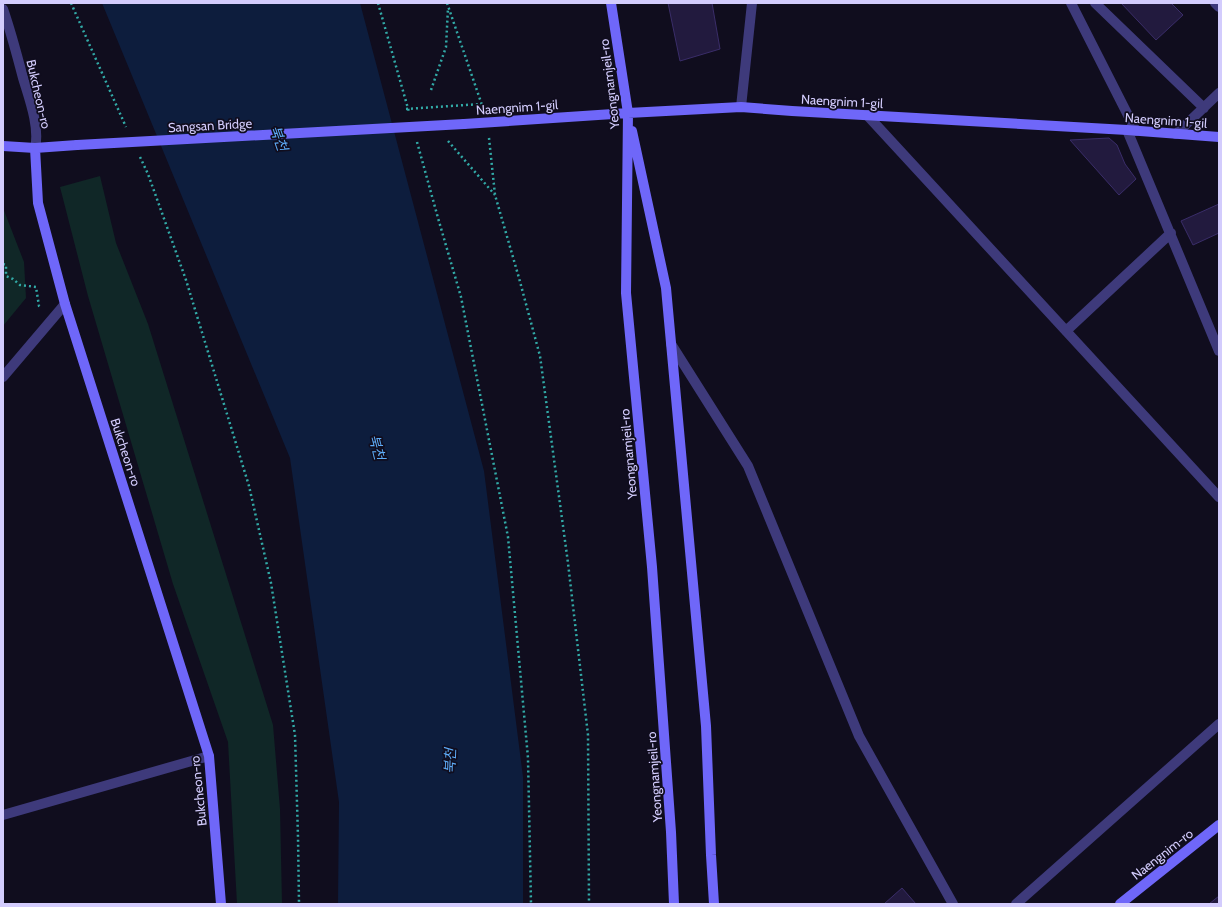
<svg xmlns="http://www.w3.org/2000/svg" width="1222" height="907" font-family="Cabin,'Noto Sans KR',sans-serif">
	<style>
		.green { fill: #102727 }
		.water { fill: #0d1d3d }
		.building { fill: #221a3e; stroke: #3a2d69 }
		.lines { fill: none; stroke-linecap: round; stroke-linejoin: round }
		.path { stroke: #32aaa7; stroke-width: 2.5; stroke-dasharray: 2 3; stroke-linecap: butt }
		.lane { stroke: #3e3a7b; stroke-width: 10 }
		.street { stroke: #3e3a7b; stroke-width: 10 }
		.secondary { stroke: #6f67f9; stroke-width: 10 }
		.path-bridge { stroke: #32aaa7; stroke-width: 2.5; stroke-dasharray: 2 3; stroke-linecap: butt }
		.secondary-bridge { stroke: #6f67f9; stroke-width: 10 }
		.labels { text-anchor: middle; stroke-width: 3.5; stroke-linejoin: round; paint-order: stroke }
		.street-label { font-size: 13px; fill: #d3ccfd; stroke: #100d1e }
		.water-label { font-size: 14px; font-style: italic; fill: #5eacf8; stroke: #100d1e }
	</style>
	<rect width="100%" height="100%" fill="#100d1e"/>
	<path class="green" d="M100 176 116 243 148 324 273 725 280 809 282 904H237L228 742 173 584 88 296 60 187Z
		M3 208 24 262 26 298 3 326Z"/>
	<path class="water" d="M102 3H360L484 471 523 777V904H338L339 802 290 458Z"/>
	<path class="building" d="M668 3H712L720 49 680 61Z
		M1121 3H1171L1183 15 1156 40Z
		M1109 138 1117 145 1125 164 1136 179 1119 195 1070 140Z
		M1219 204V233L1193 245 1181 221Z
		M902 888 916 904H884Z
		M1219 896V904H1209Z"/>
	<g class="lines">
		<path class="path" d="M71 3 126 127
			M378 3 409 112
			M447 3 483 108
			M431 90 446 47 448 8
			M451 106 481 104
			M489 138 495 195 519 278 540 356 568 563 588 735 589 904
			M448 141 495 195
			M417 142 438 218 461 297 508 537 528 758 531 904
			M140 157 148 174 186 280 249 486 271 583 295 735 298 837 299 904
			M3 264 6 265V276L13 279 20 285 36 287 39 306 41 308"/>
		<path class="lane" d="M1215 3 1219 7
			M1016 904 1219 724"/>
		<path class="street" d="M1071 3 1136 131
			M1095 3 1204 108
			M3 9C11 32 17 55 23 78 29 98 40 127 35 148
			M741 107 752 3
			M867 115 1219 497
			M1127 130 1219 351
			M1176 134 1219 93
			M1066 331 1171 233
			M671 344 748 466 859 736 953 904
			M3 377 65 304
			M3 815 209 756"/>
		<path class="secondary" d="M611 3 628 113 626 293 652 567 671 832 674 904
			M464 124 628 113 741 107 792 111 1127 130 1219 137
			M632 131 666 288 706 726 711 855 714 904
			M3 146 35 148 77 145
			M35 148 38 203 65 304 209 756 221 904
			M1120 904 1219 825"/>
		<path class="path-bridge" d="M406 109 451 106"/>
		<path class="secondary-bridge" d="M77 145 464 124"/>
	</g>
	<g class="labels">
		<g class="street-label">
			<text transform="translate(609 84) rotate(-97)" y="5">Yeongnamjeil-ro</text>
			<text transform="translate(39 94) rotate(77)" y="5">Bukcheon-ro</text>
			<text transform="translate(842 101) rotate(3)" y="5">Naengnim 1-gil</text>
			<text transform="translate(517 107) rotate(-4)" y="5">Naengnim 1-gil</text>
			<text transform="translate(1166 120) rotate(4)" y="5">Naengnim 1-gil</text>
			<text transform="translate(210 125) rotate(-3)" y="5">Sangsan Bridge</text>
			<text transform="translate(126 452) rotate(72)" y="5">Bukcheon-ro</text>
			<text transform="translate(628 454) rotate(-95)" y="5">Yeongnamjeil-ro</text>
			<text transform="translate(654 777) rotate(-94)" y="5">Yeongnamjeil-ro</text>
			<text transform="translate(198 791) rotate(-96)" y="5">Bukcheon-ro</text>
			<text transform="translate(1162 854) rotate(-38)" y="5">Naengnim-ro</text>
		</g>
		<g class="water-label">
			<text transform="translate(279 138) rotate(71)" y="5">북천</text>
			<text transform="translate(377 447) rotate(76)" y="5">북천</text>
			<text transform="translate(450 761) rotate(-88)" y="5">북천</text>
		</g>
	</g>
	<rect width="1222" height="907" fill="none" stroke="#d3ccfd" stroke-width="8"/>
</svg>
